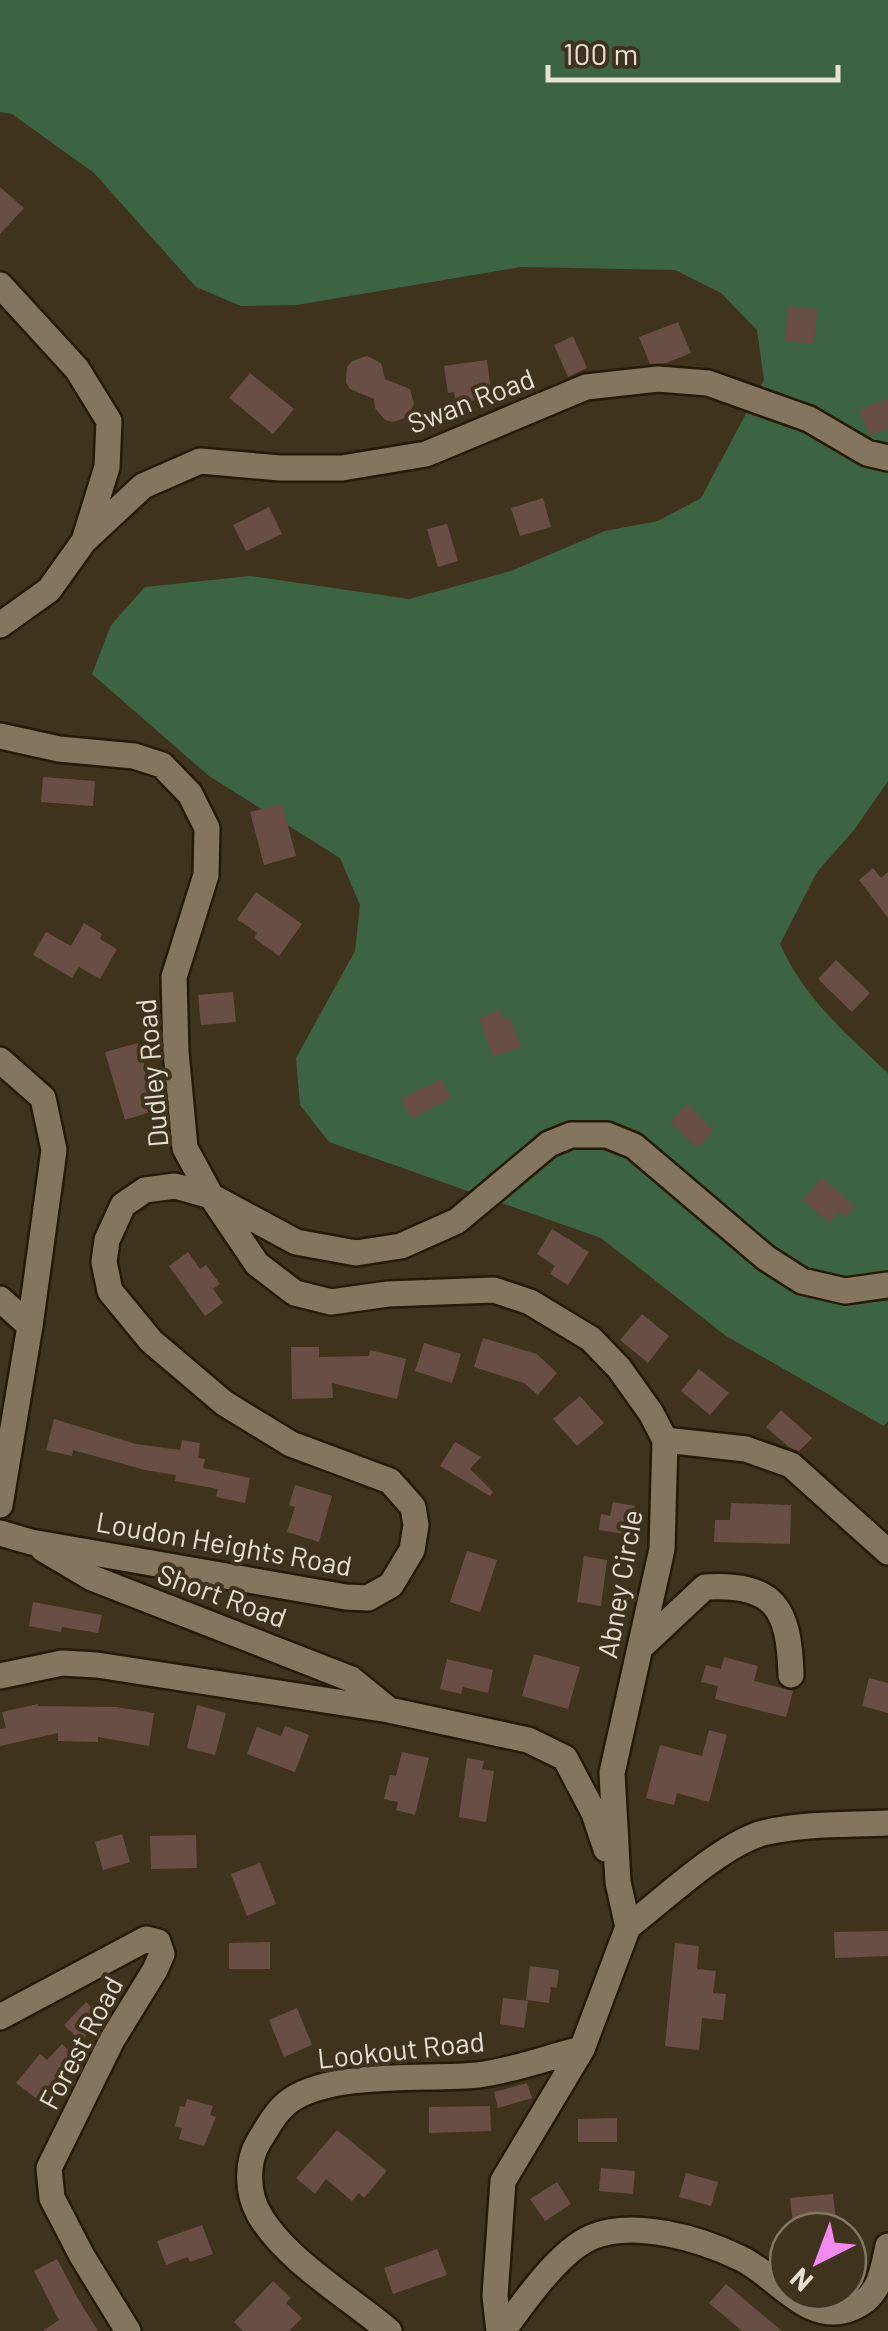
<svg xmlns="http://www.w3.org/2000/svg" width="888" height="2331" font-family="Barlow,sans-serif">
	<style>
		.green { fill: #3c6342 }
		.building { fill: #694e46 }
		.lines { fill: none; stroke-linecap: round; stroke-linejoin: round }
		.minor-casing { stroke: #251a05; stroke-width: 30 }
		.minor { stroke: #84765e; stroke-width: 25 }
		.labels { text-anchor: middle; stroke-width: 8; stroke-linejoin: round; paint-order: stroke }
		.street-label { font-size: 28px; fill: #e7e0d3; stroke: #3f331d }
	</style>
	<rect width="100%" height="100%" fill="#3f331d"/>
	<path class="green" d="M0 0H888V781L854 830 817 872 780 944C804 998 846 1034 888 1073V1421L884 1426 726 1336 601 1238 329 1142 300 1105 296 1058 355 951 360 905 340 858 209 776 92 674 111 625 145 587 250 576 409 599 511 571 605 531 658 521 701 498 764 380 757 330 721 293 675 270 521 267 297 305 241 306 196 287 94 173 12 114 0 112Z"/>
	<path class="building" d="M0 187 24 208 0 234Z
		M788 306 817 309 814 344 785 341Z
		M678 322 691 353 666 363 650 364 639 337Z
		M573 336 587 368 568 377 554 345Z
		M367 356 381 363 385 379 410 389 414 404 408 417 393 422 385 420 375 408 374 399 350 389 346 382 347 367 352 361Z
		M487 360 492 398 456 403 454 392 448 393 444 366Z
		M250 373 294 409 273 434 229 398Z
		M888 398V428L870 436 859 410Z
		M543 498 551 527 520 536 511 508Z
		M269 507 282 534 246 551 233 525Z
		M447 524 458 561 438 567 427 529Z
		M43 777 95 781 93 806 41 802Z
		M282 804 296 856 264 865 250 812Z
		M873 868 881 878 888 872V918L859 880Z
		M256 892 302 924 279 956 254 938 257 933 237 919Z
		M84 923 102 934 100 939 117 949 100 979 79 967 72 978 33 955 46 932 71 946Z
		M836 960 870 993 852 1012 818 979Z
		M233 992 236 1022 201 1025 198 995Z
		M500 1010 504 1020 510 1017 521 1047 493 1057 479 1018Z
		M138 1043 157 1110 125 1120 105 1052Z
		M441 1079 451 1098 411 1119 401 1099Z
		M687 1104 714 1130 698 1148 670 1122Z
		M822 1178 855 1206 846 1217 839 1211 830 1223 803 1200Z
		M552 1229 589 1252 568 1285 550 1274 555 1266 537 1254Z
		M188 1252 200 1269 206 1265 220 1284 213 1289 223 1303 205 1316 169 1266Z
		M642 1314 669 1336 648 1363 620 1340Z
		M483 1338 537 1354 557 1373 538 1395 524 1383 474 1367Z
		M424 1343 461 1354 452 1383 415 1371Z
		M291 1347H319V1357L369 1356 370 1350 406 1359 397 1399 332 1383 333 1398 292 1399Z
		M699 1369 729 1393 710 1415 681 1391Z
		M580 1396 604 1423 577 1446 553 1419Z
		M781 1410 812 1438 799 1451 789 1447 766 1427Z
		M54 1419 136 1444 180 1450 182 1440 200 1443 198 1458 205 1459 203 1468 250 1478 245 1503 216 1497 218 1489 175 1481 176 1475 145 1470 73 1450 72 1456 46 1450Z
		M455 1442 481 1457 470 1469 493 1492 490 1496 440 1466Z
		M295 1485 332 1496 319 1542 287 1532 295 1507 289 1505Z
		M613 1502 635 1506 630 1535 599 1530 601 1514 610 1516Z
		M731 1503 791 1505 790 1544 714 1542 715 1520H730Z
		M467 1551 497 1560 480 1612 450 1602Z
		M584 1556 607 1560 601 1606 577 1602Z
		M33 1602 102 1615 98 1633 62 1627 61 1632 29 1626Z
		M534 1654 580 1667 568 1709 522 1696Z
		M724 1657 758 1666 754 1681 793 1691 786 1717 715 1699 718 1686 701 1682 706 1665 721 1669Z
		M447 1659 493 1670 488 1693 463 1687 461 1694 440 1689Z
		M869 1678 888 1683V1713L862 1706Z
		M38 1704V1706L116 1707 154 1713 149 1746 98 1737V1742L58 1741V1733L0 1746V1729L6 1728 2 1712Z
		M197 1705 226 1713 215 1755 187 1748Z
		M285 1726 309 1735 295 1772 247 1754 257 1727 281 1736Z
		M709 1730 727 1735 709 1802 677 1793 674 1805 646 1798 660 1745 702 1756Z
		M402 1752 429 1758 415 1815 396 1810 398 1802 384 1799 390 1775 396 1776Z
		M467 1758 484 1761 482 1769 494 1771 486 1822 459 1817Z
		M122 1834 130 1862 103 1870 95 1842Z
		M196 1835 197 1868 151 1869 150 1836Z
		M260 1863 276 1904 247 1916 231 1874Z
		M888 1931V1956L835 1958 834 1932Z
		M270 1942V1969H229V1943Z
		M675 1943 699 1946 697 1969 716 1971 713 1993 726 1994 723 2020 702 2018 699 2050 665 2046Z
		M530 1966 559 1970 557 1988 551 1987 549 2003 526 2000Z
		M503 1998 528 2001 524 2028 500 2024Z
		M86 2002 103 2018 81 2041 64 2025Z
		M297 2008 312 2045 284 2057 269 2020Z
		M62 2044 75 2057 37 2099 16 2083 40 2054 47 2060Z
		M527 2083 532 2098 498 2108 494 2092Z
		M187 2099 213 2106 210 2115 216 2117 204 2146 179 2139 182 2128 175 2126 180 2106 185 2107Z
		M490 2106 491 2131 429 2133V2107Z
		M617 2118V2142H578V2119Z
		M337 2130 387 2171 364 2198 359 2193 352 2201 326 2179 315 2194 296 2178Z
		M601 2168 635 2171 633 2194 599 2191Z
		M686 2173 718 2182 711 2206 679 2197Z
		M557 2182 571 2204 545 2221 530 2199Z
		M833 2194 836 2220 793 2224 790 2198Z
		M202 2225 213 2254 190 2262 188 2257 166 2265 157 2241Z
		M437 2249 447 2275 393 2294 384 2268Z
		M57 2259 78 2299 98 2331H43L59 2320 34 2271Z
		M273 2281 291 2298 286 2303 302 2318 289 2331H243L234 2322Z
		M726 2284 782 2331H742L709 2303Z"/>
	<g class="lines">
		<defs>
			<path id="minor" d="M0 285 77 369 109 421 107 467 84 541 49 590 0 625
				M84 541 143 486 200 461 280 468H342L426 454 586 387 658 379 708 383 809 419 867 453 888 458
				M0 736 59 749 134 756 162 765 190 794 207 828 206 875 174 977 176 1052 185 1148 211 1196 257 1264 295 1293 331 1302 388 1294 494 1290 530 1302 591 1339 619 1368 651 1413 665 1440 662 1549 612 1773 618 1882 628 1927 582 2049 503 2181 495 2296 499 2331
				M0 1060 43 1098 54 1150 30 1326 0 1505
				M0 1299 30 1326
				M665 1440 746 1449 791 1465 888 1552
				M0 1533 31 1542 346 1597 368 1598 391 1585 412 1550 416 1525 413 1507 390 1481 291 1444 224 1403 151 1341 110 1291 104 1262 107 1240 123 1205 145 1190 175 1186 211 1196 296 1242 356 1253 401 1246 457 1221 549 1144 571 1135H607L634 1146 766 1258 802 1281 845 1291 888 1285
				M43 1549 92 1578 351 1679 389 1710
				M640 1648 705 1587C776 1583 789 1609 791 1675
				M0 1676 62 1663 97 1665 389 1710 528 1740 565 1758 594 1813 606 1849
				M628 1927C663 1900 722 1844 763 1833 803 1823 847 1825 888 1823
				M0 2017 146 1939 158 1942 162 1954 155 1970 112 2040 49 2168 52 2198 82 2256 128 2331
				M389 2331C349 2297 285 2260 259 2214 247 2193 246 2162 259 2141 268 2127 277 2109 291 2100 334 2071 426 2080 478 2075 512 2071 548 2057 582 2049
				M503 2331C524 2302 559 2251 592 2237 634 2219 701 2239 740 2258 777 2275 808 2327 852 2308 880 2297 882 2273 888 2246"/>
		</defs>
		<use href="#minor" class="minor-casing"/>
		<use href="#minor" class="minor"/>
	</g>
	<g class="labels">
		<g class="street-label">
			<text transform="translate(471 401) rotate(-21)" y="10">Swan Road</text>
			<text transform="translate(152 1073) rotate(-95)" y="10">Dudley Road</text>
			<text transform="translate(224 1544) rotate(10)" y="10">Loudon Heights Road</text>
			<text transform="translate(620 1584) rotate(-80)" y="10">Abney Circle</text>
			<text transform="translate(222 1596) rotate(20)" y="10">Short Road</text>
			<text transform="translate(81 2043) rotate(-62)" y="10">Forest Road</text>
			<text transform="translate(401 2050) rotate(-6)" y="10">Lookout Road</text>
		</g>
	</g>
	<g transform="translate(818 2261) rotate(222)"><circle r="48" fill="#3f331d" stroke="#827866" stroke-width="2.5"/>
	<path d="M0-8L18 38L0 25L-18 38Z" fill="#f489f0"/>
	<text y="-15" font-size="28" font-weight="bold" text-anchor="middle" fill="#e7e0d3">N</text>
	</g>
	<path d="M548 65v15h290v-15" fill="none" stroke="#e7e0d3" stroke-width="5"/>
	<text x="563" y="65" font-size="30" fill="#e7e0d3" stroke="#3f331d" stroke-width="8" paint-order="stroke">100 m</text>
</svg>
